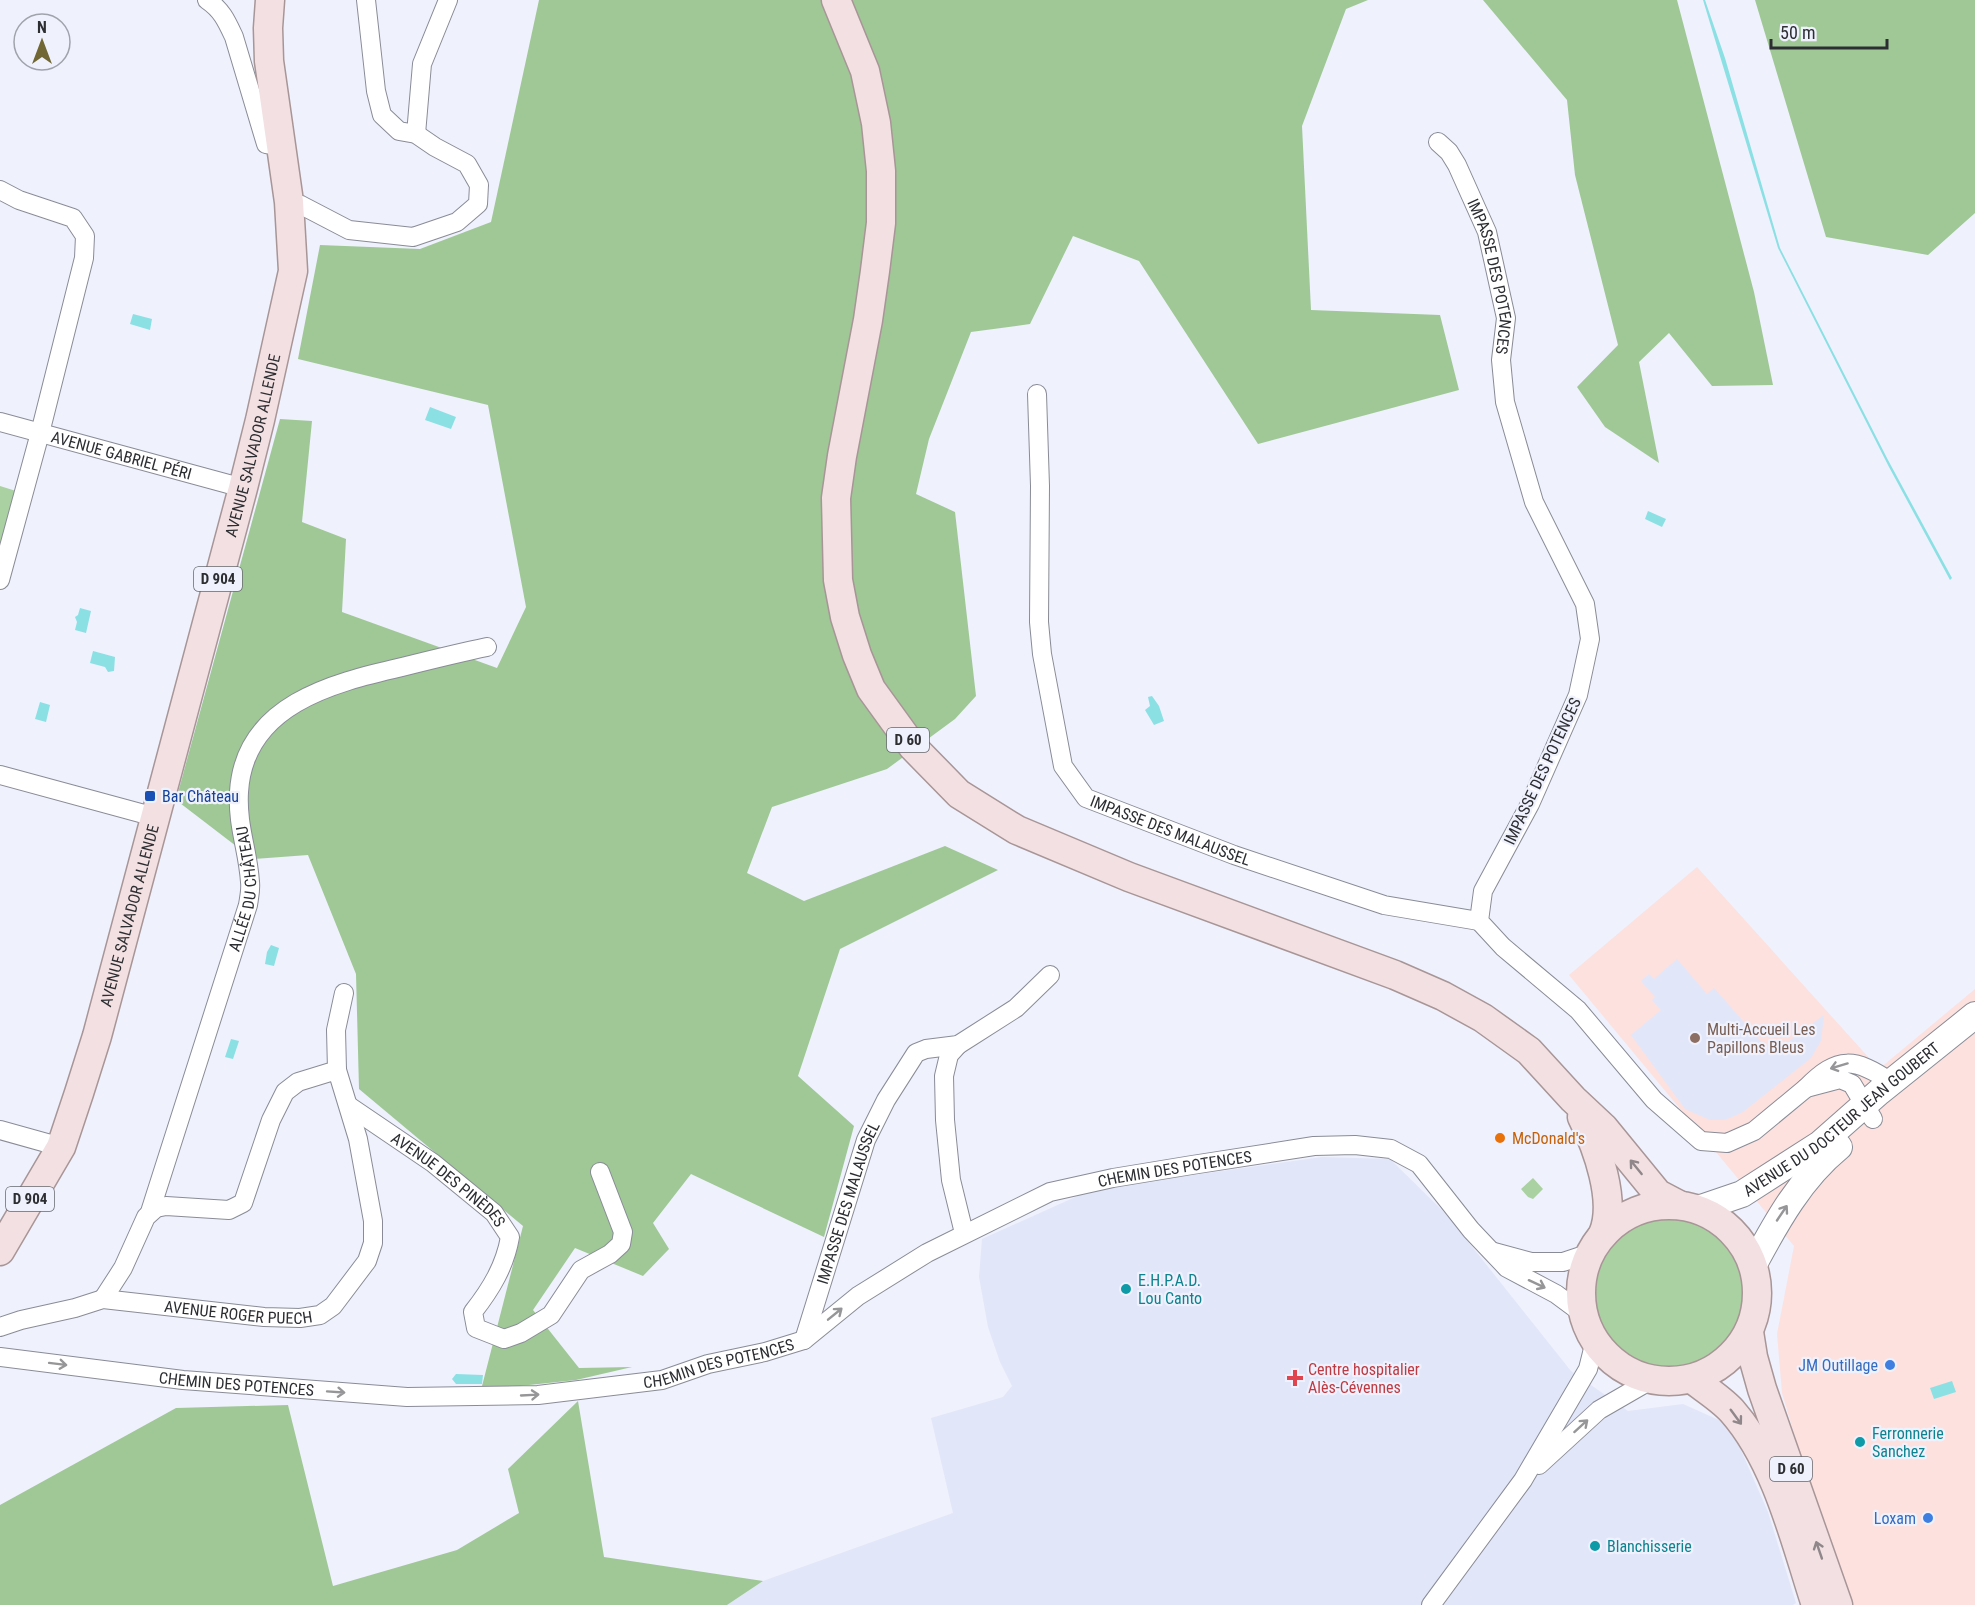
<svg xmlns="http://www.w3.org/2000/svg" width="1975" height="1605" font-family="'Roboto Condensed',sans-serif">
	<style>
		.industrial { fill: #fce1df }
		.built { fill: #e2e6f9 }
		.green { fill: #aad1a1 }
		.forest { fill: #9fc896 }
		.water { fill: #8be0e4 }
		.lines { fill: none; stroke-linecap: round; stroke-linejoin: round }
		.street-casing { stroke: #898c96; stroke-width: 20 }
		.secondary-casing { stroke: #898c96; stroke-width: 28 }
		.primary-casing { stroke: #a89597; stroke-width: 31 }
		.street { stroke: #fff; stroke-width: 18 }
		.secondary { stroke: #fff; stroke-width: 26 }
		.primary { stroke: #f3e0e2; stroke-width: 28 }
		.oneway { stroke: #969698 }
		.oneway2 { stroke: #90878a }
		.transit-dot { fill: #1a4fb4; stroke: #eff1fd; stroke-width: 2 }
		.education-dot { fill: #8d6e63; stroke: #eff1fd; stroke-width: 2 }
		.food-dot { fill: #e8710a; stroke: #eff1fd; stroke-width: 2 }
		.culture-dot { fill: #0f9aa8; stroke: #eff1fd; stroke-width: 2 }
		.shop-dot { fill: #3f7fe0; stroke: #eff1fd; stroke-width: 2 }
		.health-dot { fill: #e0444e; stroke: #eff1fd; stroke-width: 2 }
		.labels { text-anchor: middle; stroke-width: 4.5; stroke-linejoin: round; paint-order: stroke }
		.shield { fill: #eff1fd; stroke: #67686f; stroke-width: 1.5 }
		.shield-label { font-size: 15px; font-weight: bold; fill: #2d2e32 }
		.street-label { font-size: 16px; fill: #2d2e32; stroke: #eff1fd }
		.transit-label { font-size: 16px; fill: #164399; stroke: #eff1fd; text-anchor: start }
		.education-label { font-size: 16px; fill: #785e54; stroke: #eff1fd; text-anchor: start }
		.food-label { font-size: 16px; fill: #c56008; stroke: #eff1fd; text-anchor: start }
		.culture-label { font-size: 16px; fill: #0d838f; stroke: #eff1fd; text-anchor: start }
		.shop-label { font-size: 16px; fill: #366cbe; stroke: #eff1fd; text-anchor: end }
		.health-label { font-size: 16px; fill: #be3a42; stroke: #eff1fd; text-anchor: start }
	</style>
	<rect width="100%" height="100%" fill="#eff1fd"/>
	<path class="industrial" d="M1697 867 1879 1069 1975 989V1605H1845L1782 1393 1777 1334 1794 1246 1569 975Z"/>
	<path class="built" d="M1677 959 1707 994 1714 988 1772 1054 1824 1015 1821 1041 1811 1058 1743 1112 1730 1118 1723 1120H1710L1685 1109 1631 1035 1661 1010 1652 1000 1655 997 1641 981 1649 974 1654 979Z
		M1322 1157 1390 1159 1446 1214 1571 1371 1628 1411 1683 1404 1730 1425 1768 1512 1796 1603 1793 1605H727L763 1581 953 1513 931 1418 1003 1397 1012 1386 1000 1362 988 1327 979 1277 982 1239 1093 1189Z"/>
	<path class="green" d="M0 486 16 491 0 546Z
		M1533 1178 1543 1189 1533 1199 1528 1197 1521 1189Z
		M1592 1296a77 77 0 1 1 154 0a77 77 0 1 1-154 0Z"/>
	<path class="forest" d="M539 0H1368L1346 9 1302 126 1311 310 1440 315 1459 390 1258 444 1139 261 1073 236 1030 324 971 332 929 439 916 494 955 512 976 696 955 719 887 769 772 807 747 873 804 901 945 846 998 870 840 949 798 1076 854 1126 824 1237 691 1174 653 1223 669 1249 643 1276 575 1248 533 1310 579 1368 632 1367 576 1380 481 1390 523 1226 359 1089 356 974 308 855 253 859 176 800 280 419 312 421 302 522 346 539 342 612 497 668 526 607 488 405 298 359 320 245 420 249 491 222Z
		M1483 0H1677L1754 292 1773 385 1712 386 1669 333 1639 362 1659 463 1605 427 1577 387 1618 345 1575 175 1567 100Z
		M1755 0H1975V213L1928 255 1826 237Z
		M578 1401 604 1557 763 1581 727 1605H0V1505L176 1408 288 1405 333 1586 457 1550 519 1513 508 1469Z"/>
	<path class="water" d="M1703 0H1705L1725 58 1780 248 1888 460 1952 578 1950 580 1889 467 1778 248Z
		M133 314 152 319 150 330 130 324Z
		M430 407 456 417 451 429 425 420Z
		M1648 511 1666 519 1662 527 1645 519Z
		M80 608 91 611 86 633 75 630 77 622 75 617 78 615Z
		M93 651 115 657 114 671 108 672 105 667 90 663Z
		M1152 696 1159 706 1164 721 1154 725 1145 710 1150 706 1148 697Z
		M40 702 50 705 46 722 35 719Z
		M271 945 279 948 274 966 265 964 267 952Z
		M231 1039 239 1041 233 1059 225 1057Z
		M456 1374 483 1375 482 1384H456L452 1379Z
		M1952 1381 1956 1392 1934 1399 1930 1388Z"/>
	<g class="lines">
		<defs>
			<g id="street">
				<path d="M207 0C222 10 227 22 234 37L266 144 281 146"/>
				<path d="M416 134 422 64 448 0"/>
				<path id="s1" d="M1438 142 1449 152 1457 165 1487 232 1506 318 1501 360 1505 402 1534 502 1585 604 1590 639 1578 695 1530 804 1483 891 1479 921 1503 947 1578 1010 1654 1100 1701 1141 1727 1143 1754 1131 1806 1088"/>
				<path d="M0 190 19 200 73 218 85 236 84 258 40 433 0 580"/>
				<path d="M289 202 301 205 349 230 413 237 457 222 478 204 479 185 467 164 435 147 416 134 399 131 382 115 376 91 366 0"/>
				<path id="s2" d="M1037 394 1040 486 1039 622 1042 654 1063 766 1086 798 1234 855 1384 905 1479 921"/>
				<path id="s3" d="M0 422 243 488"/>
				<path d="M0 775 155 817"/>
				<path d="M958 1045 949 1055 944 1076 945 1120 951 1180 964 1233"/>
				<path id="s4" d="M349 1106 433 1163 494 1213 510 1237C505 1266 491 1289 473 1312L476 1328 504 1339 521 1333 551 1315 581 1270 610 1254 621 1244 623 1232 600 1172"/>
				<path d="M1873 1119 1852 1084 1840 1079 1806 1088C1838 1055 1855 1058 1891 1082"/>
				<path d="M0 1130 61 1147"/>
				<path id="s5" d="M150 1212 248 905C249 898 251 890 250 882 248 850 237 826 239 792 244 705 332 683 402 667 430 660 458 653 487 647"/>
				<path d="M1494 1252 1531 1262H1563L1590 1253"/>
				<path d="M103 1299 123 1268 146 1217 156 1208 166 1206 229 1210 243 1203 271 1120 285 1092 298 1082 337 1070 336 1030 344 993"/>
				<path id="s6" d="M0 1327 21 1320 75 1308 103 1299 264 1317 300 1318 320 1315 333 1306 367 1261 373 1243V1221L358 1139 337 1070"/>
				<path id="s7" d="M804 1340 866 1140 886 1100 916 1053 926 1049 958 1045 1016 1008 1050 975"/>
				<path id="s8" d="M0 1357 183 1380 407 1397 538 1395 662 1380 708 1364 765 1352 804 1340 858 1296 927 1253 1050 1192 1113 1178 1192 1165 1314 1146 1355 1145 1391 1149 1419 1164 1471 1230 1507 1268 1556 1294 1583 1314"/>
				<path d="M1539 1465 1599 1410 1651 1380"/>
				<path d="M1431 1605 1523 1480 1588 1369 1595 1341"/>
			</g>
			<g id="secondary">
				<path id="s9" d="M1698 1209 1742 1194 1820 1144 1879 1092 1975 1015"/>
				<path d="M1754 1264C1777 1221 1801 1178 1839 1147"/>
			</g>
			<g id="primary">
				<path d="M836 0 865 71 876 123 881 171V223L875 271 868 320 842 456 836 498 838 580 845 617 857 655 871 689 913 747 959 794 1017 830 1129 877 1395 975 1443 996 1483 1018 1529 1051 1573 1099 1604 1128 1658 1194 1679 1205"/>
				<path d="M1582 1117C1597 1147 1617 1201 1603 1234"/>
				<circle cx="1669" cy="1293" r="88"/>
				<path id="s10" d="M0 1251 61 1147 79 1093 97 1036 243 488 260 420 293 271 289 202 269 61 268 28 270 0"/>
				<path d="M1749 1332 1753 1357 1762 1389 1838 1605"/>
				<path d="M1692 1379C1705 1389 1721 1399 1732 1411 1777 1462 1795 1541 1816 1605"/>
			</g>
		</defs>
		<use href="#street" class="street-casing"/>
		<use href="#secondary" class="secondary-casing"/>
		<use href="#primary" class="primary-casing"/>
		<use href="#street" class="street"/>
		<use href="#secondary" class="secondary"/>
		<use href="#primary" class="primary"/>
	</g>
	<defs><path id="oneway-shaft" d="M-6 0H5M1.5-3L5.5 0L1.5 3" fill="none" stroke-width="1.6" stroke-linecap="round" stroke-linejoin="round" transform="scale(1.5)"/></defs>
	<g class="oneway">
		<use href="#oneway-shaft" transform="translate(1839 1066) rotate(163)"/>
		<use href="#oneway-shaft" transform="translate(1782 1213) rotate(-56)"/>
		<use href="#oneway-shaft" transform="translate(1537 1284) rotate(25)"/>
		<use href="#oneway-shaft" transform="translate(835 1314) rotate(-39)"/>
		<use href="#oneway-shaft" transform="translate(58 1364) rotate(7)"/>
		<use href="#oneway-shaft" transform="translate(336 1392) rotate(4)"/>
		<use href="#oneway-shaft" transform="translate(530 1395) rotate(-3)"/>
		<use href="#oneway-shaft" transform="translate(1581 1426) rotate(-42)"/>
	</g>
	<g class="oneway2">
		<use href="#oneway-shaft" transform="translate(1636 1167) rotate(-129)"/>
		<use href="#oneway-shaft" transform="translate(1736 1417) rotate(54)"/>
		<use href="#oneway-shaft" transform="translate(1819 1550) rotate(-109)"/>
	</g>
	<rect class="transit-dot" x="144" y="790" width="12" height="12" rx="3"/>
	<circle class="education-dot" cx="1695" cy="1038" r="6"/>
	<circle class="food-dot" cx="1500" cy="1138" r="6"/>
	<g class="culture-dot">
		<circle cx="1126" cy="1289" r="6"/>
		<circle cx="1860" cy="1442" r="6"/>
		<circle cx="1595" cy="1546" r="6"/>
	</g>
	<g class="shop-dot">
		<circle cx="1890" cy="1365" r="6"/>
		<circle cx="1928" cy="1518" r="6"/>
	</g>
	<path class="health-dot" d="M1292 1369h6v6h6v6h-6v6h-6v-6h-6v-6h6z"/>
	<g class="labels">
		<g class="shield">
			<rect x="194" y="567" width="48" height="24" rx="4.5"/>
			<rect x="887" y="728" width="42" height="24" rx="4.5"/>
			<rect x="6" y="1187" width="48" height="24" rx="4.5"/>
			<rect x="1770" y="1457" width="42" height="24" rx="4.5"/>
		</g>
		<g class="shield-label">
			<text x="218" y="584">D 904</text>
			<text x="908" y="745">D 60</text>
			<text x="30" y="1204">D 904</text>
			<text x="1791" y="1474">D 60</text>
		</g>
		<g class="street-label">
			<text dy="6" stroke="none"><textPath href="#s1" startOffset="148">IMPASSE DES POTENCES</textPath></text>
			<text dy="6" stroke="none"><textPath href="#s10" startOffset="848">AVENUE SALVADOR ALLENDE</textPath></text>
			<text dy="6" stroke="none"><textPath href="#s3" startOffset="126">AVENUE GABRIEL PÉRI</textPath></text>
			<text transform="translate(1542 771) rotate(-65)" y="6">IMPASSE DES POTENCES</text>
			<text dy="6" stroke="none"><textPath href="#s2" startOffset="504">IMPASSE DES MALAUSSEL</textPath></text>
			<text dy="6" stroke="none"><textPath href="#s5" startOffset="338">ALLÉE DU CHÂTEAU</textPath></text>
			<text dy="6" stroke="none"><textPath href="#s10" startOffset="362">AVENUE SALVADOR ALLENDE</textPath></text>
			<text dy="6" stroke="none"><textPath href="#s9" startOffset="171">AVENUE DU DOCTEUR JEAN GOUBERT</textPath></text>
			<text dy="6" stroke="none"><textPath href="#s8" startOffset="1228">CHEMIN DES POTENCES</textPath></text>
			<text dy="6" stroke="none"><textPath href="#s4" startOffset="124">AVENUE DES PINÈDES</textPath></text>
			<text dy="6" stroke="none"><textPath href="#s7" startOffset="144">IMPASSE DES MALAUSSEL</textPath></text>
			<text dy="6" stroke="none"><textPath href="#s6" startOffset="243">AVENUE ROGER PUECH</textPath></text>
			<text dy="6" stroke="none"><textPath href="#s8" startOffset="724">CHEMIN DES POTENCES</textPath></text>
			<text dy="6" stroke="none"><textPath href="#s8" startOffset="238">CHEMIN DES POTENCES</textPath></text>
		</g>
		<g class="transit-label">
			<text x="162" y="802">Bar Château</text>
		</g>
		<g class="education-label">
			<text x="1707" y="1035">Multi-Accueil Les<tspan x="1707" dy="18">Papillons Bleus</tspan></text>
		</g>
		<g class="food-label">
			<text x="1512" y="1144">McDonald's</text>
		</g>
		<g class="culture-label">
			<text x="1138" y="1286">E.H.P.A.D.<tspan x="1138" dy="18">Lou Canto</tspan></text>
			<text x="1872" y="1439">Ferronnerie<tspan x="1872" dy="18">Sanchez</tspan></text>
			<text x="1607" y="1552">Blanchisserie</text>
		</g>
		<g class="shop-label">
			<text x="1878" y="1371">JM Outillage</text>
			<text x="1916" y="1524">Loxam</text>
		</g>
		<g class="health-label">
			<text x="1308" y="1375">Centre hospitalier<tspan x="1308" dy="18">Alès-Cévennes</tspan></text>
		</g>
	</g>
	<g transform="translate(42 42)"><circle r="28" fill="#eff1fd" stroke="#a1a3ac" stroke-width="1.5"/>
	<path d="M0-4.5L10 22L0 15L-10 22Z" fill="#716734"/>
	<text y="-9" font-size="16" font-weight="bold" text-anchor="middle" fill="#2d2e32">N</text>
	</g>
	<path d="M1771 39v9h116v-9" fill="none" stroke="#2d2e32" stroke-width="3"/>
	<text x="1780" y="39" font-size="18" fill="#2d2e32" stroke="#eff1fd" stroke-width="4.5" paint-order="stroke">50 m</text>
</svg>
